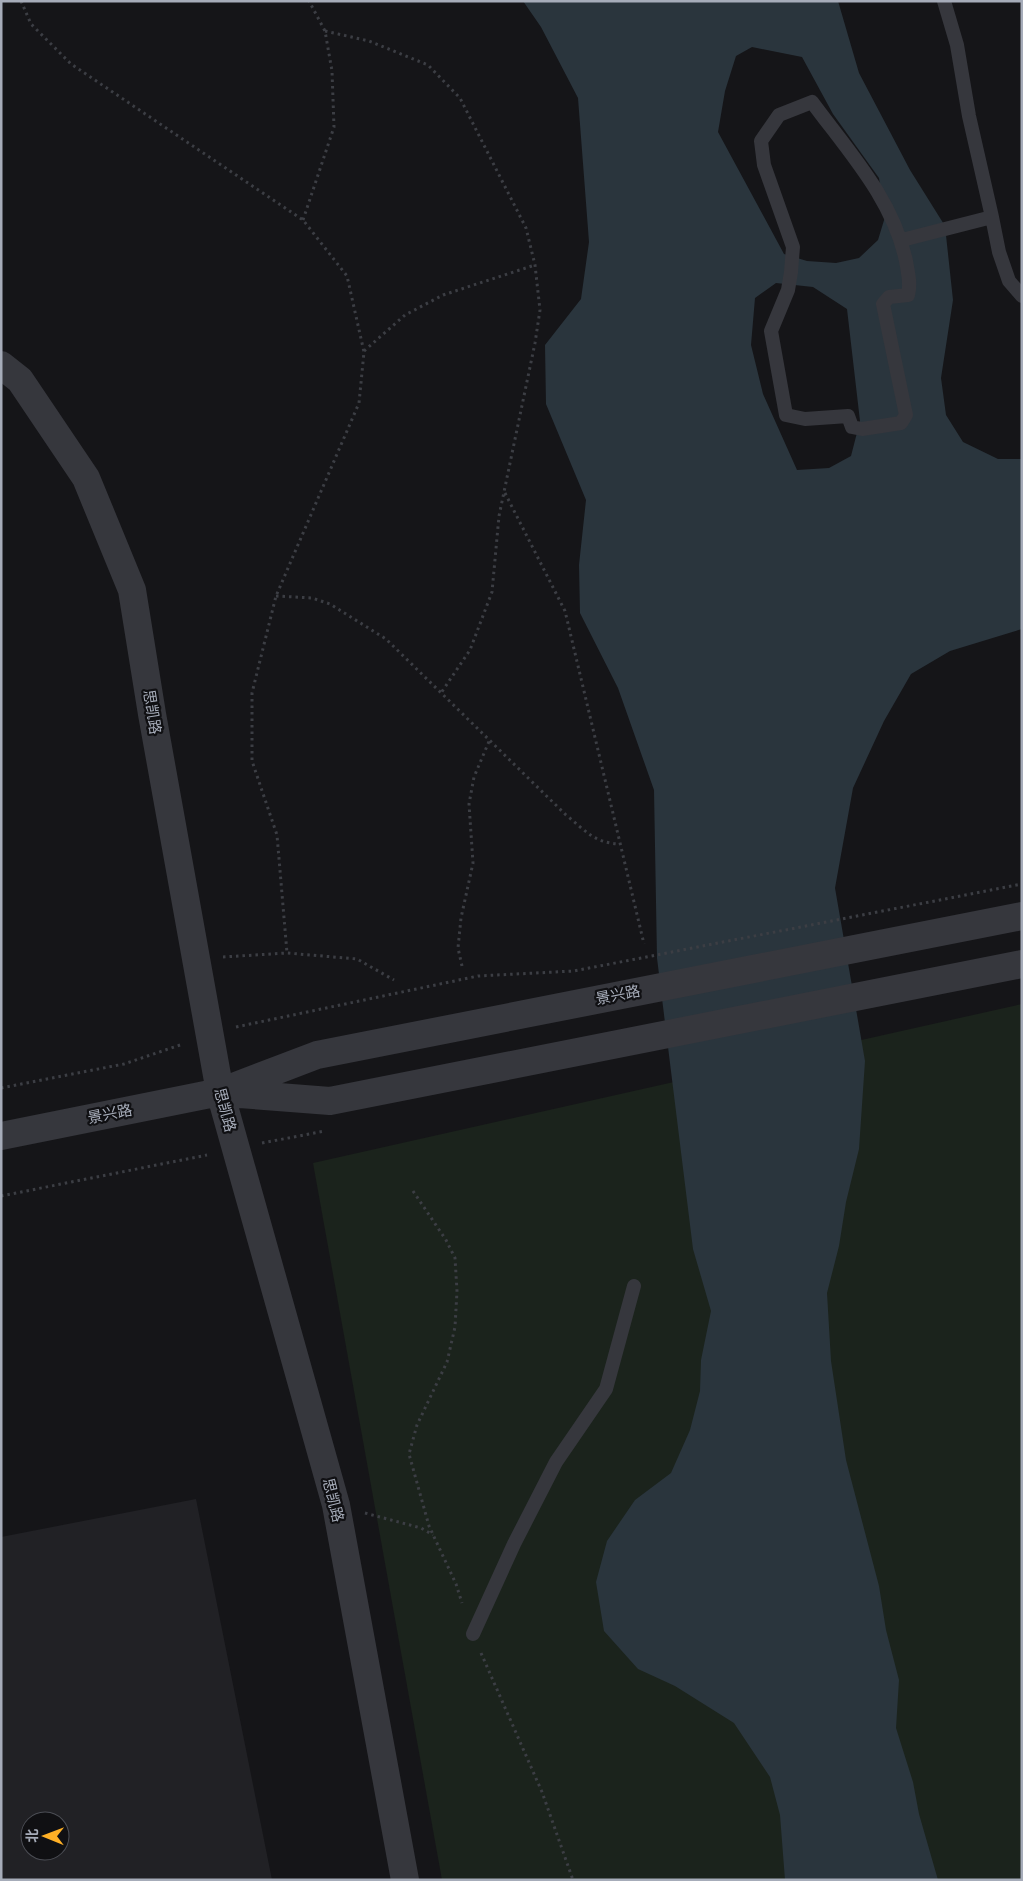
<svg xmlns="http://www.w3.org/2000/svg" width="1023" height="1881" font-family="'Work Sans','Noto Sans SC',sans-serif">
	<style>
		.built { fill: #212125; fill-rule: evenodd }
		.green { fill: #1b231c }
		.water { fill: #2a353d; fill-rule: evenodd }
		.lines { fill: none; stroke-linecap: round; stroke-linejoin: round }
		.path { stroke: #3c3e44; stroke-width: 3; stroke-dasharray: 2.5 4; stroke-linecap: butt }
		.service { stroke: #36373d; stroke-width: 14 }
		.tertiary { stroke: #36373d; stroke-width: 28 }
		.labels { text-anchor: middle; stroke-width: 4.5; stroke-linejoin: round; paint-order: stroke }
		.street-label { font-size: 15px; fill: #a6acb9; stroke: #101013 }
	</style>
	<rect width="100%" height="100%" fill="#151518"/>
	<path class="built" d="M196 1499 272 1880H1V1537ZM30 1821H60V1851H30Z"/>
	<path class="green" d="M1022 1004V1880H442L313 1163Z"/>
	<path class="water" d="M523 1H838L859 73 910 170 945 226 953 300 941 378 946 415 963 442 998 459H1022V629L950 651 911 674 884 721 853 788 835 888 865 1061 859 1149 846 1202 839 1246 827 1293 831 1361 846 1460 879 1586 886 1630 899 1680 896 1728 913 1782 919 1814 938 1880H785L780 1815 770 1777 734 1723 675 1686 638 1669 604 1631 596 1582 607 1541 635 1500 671 1473 690 1430 700 1391 701 1360 711 1311 693 1249 657 958 654 790 618 688 580 613 579 565 586 500 546 404 545 345 581 299 589 242 578 98 541 27ZM752 47 802 57 833 114 879 178 885 217 878 240 859 258 836 263 807 261 784 254 718 132 725 91 736 56ZM776 283 813 287 847 309 860 421 851 456 829 468 797 470 763 394 751 345 755 298Z"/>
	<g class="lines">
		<path class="path" d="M21 1 31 24 71 64 303 220 347 276 364 352 359 403 276 596 252 693V761L277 835 287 953
			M325 31 369 41 428 65 460 98 526 228 535 265 540 310 535 343 499 516 492 592 470 650 441 693
			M303 220 334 127 332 71 325 31 309 1
			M364 351 405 315 443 295 535 265
			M505 493 565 611 644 944
			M276 596 312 598 330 604 386 639 566 815C586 831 594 843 620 844
			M223 957 287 953 357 959 394 980
			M462 966 458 948 461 918 473 863 469 804 474 777 490 739
			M236 1027 478 976 574 971 1022 884
			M1 1088 124 1064 183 1044
			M262 1143 325 1131
			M413 1191 446 1240 455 1258 457 1291 455 1327 447 1362 417 1425 409 1454 429 1526 456 1584 462 1603
			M1 1196 207 1155
			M365 1513 421 1528 433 1535
			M481 1653 542 1792 573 1880"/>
		<path class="service" d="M812 102C848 151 893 199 906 261 908 273 911 283 908 295L889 297 883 304 906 415 901 423 862 429 852 427 848 416 805 419 786 415 771 331 788 290 791 272 793 247 764 165 761 141 779 115Z
			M992 217 999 252 1009 281 1022 296
			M902 240 992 217 969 116 957 45 944 1
			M473 1634 514 1544 556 1462 606 1389 634 1286"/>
		<path class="tertiary" d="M1 365 20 380 86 478 132 590 152 714 220 1092 336 1505 405 1880
			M226 1093 330 1101 1022 964
			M1 1136 220 1092 317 1055 1022 916"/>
	</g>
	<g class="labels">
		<g class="street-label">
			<text transform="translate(152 712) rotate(81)" y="5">思凯路</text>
			<text transform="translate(618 995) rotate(-11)" y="5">景兴路</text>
			<text transform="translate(225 1110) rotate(75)" y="5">思凯路</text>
			<text transform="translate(110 1114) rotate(-11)" y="5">景兴路</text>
			<text transform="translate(333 1500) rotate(76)" y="5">思凯路</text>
		</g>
	</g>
	<rect width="1023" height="1881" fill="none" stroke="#a6acb9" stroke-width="5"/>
	<g transform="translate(45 1836) rotate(271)"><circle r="24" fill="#101013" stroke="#4c4e55"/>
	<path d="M0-4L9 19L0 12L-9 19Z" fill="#ffb026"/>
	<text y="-8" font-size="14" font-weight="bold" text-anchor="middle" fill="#a6acb9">北</text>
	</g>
</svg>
